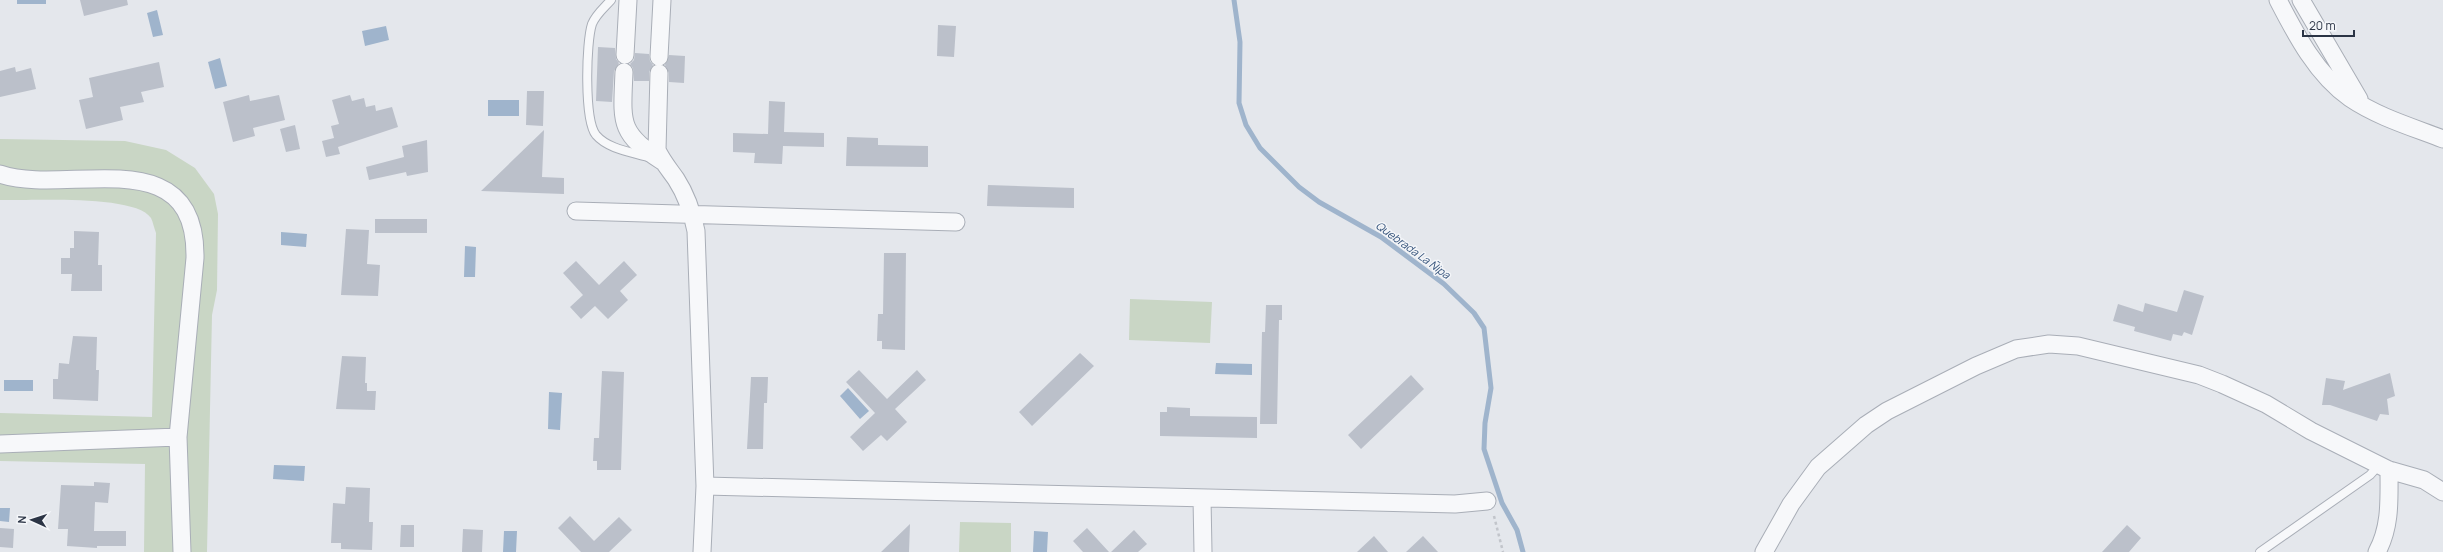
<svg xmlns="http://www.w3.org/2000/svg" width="2443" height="552" font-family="Manrope,sans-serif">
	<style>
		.green { fill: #c9d6c5 }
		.water { fill: #9fb4cc }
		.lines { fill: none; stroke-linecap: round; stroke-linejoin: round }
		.stream { stroke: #9fb4cc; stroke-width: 5 }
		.building { fill: #bbc0ca }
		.lane-casing { stroke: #a9aeb7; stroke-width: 10 }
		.street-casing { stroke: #a9aeb7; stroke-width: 19 }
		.path { stroke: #c2c5cb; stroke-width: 2.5; stroke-dasharray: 3 3; stroke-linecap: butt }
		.lane { stroke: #f7f8fa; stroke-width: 8 }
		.street { stroke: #f7f8fa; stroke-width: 17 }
		.labels { text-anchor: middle; stroke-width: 3; stroke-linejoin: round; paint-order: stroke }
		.water-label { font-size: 11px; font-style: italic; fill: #34527a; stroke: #f4f6f9 }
	</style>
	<rect width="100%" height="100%" fill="#e4e7ec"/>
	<path class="green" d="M0 139 125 141 166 150 195 168 214 194 218 214 217 290 212 315 207 552H144L145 464 0 461V413L152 417 156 233C154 228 153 222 151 218 135 194 29 201 0 200Z
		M1130 299 1212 302 1210 343 1129 340Z
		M960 522 1011 523V552H959Z"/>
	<path class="water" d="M17 0H46V4H17Z
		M157 10 163 35 153 37 147 13Z
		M386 26 389 40 365 46 362 31Z
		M220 58 227 86 215 89 208 62Z
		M488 100H519V116H488Z
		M281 232 307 234 306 247 281 245Z
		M465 246 476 247 475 277H464Z
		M1216 363 1252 364V375L1215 374Z
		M4 380H33V391H4Z
		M848 388 869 411 860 419 840 396Z
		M549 392 562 393 560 430 548 429Z
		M274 465 305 466 304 481 273 479Z
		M0 508H10L9 522 0 521Z
		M504 531H517L516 552H503Z
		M1034 531 1048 532 1047 552H1033Z"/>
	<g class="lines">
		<path class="stream" d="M1234 0 1240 42 1239 103 1246 125 1260 148 1299 187 1319 202 1381 237 1444 284 1474 313 1484 328 1491 388 1485 423 1484 449 1502 503 1517 530 1523 552"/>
	</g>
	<path class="building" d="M80 0H127L128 5 84 16Z
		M938 25 956 26 954 57 937 56Z
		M598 47 615 48 616 59 619 63 614 71 612 102 596 101Z
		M635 53 649 54 650 61 653 65 649 72V81H634L633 68 630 64 634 60Z
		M669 55 685 56 684 83 669 82V73L665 65Z
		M159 62 164 87 141 92 144 102 120 107 123 120 86 129 79 100 93 97 89 78Z
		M15 67 16 72 31 68 36 89 0 97V71Z
		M527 91H544L543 126 526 125Z
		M249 95 250 101 279 95 285 120 253 128 255 136 233 142 223 102Z
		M350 95 352 101 364 98 366 107 375 105 376 111 392 107 398 127 338 147 340 154 326 157 322 141 334 138 331 126 339 124 332 100Z
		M769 101 785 102 784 132 824 133V147L783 146 782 164 754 163 755 153 733 152V133L768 134Z
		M295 125 300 149 286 152 280 129Z
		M544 130 542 177 564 178V194L481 191Z
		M847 137 878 138V145L928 146V167L846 166Z
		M427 140 428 172 407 176 406 172 369 180 366 167 404 157 402 146Z
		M988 185 1074 188V208L987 206Z
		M375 219H427V233H375Z
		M346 229 369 230 367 264 380 265 378 296 341 295Z
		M74 231 99 232 98 265H102V291H71L72 274H61V258H70V248H74Z
		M884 253H906L905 350 882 349V341H877L878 314H883Z
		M576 261 599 285 624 261 637 275 620 291 628 300 608 319 595 306 581 319 570 307 583 295 563 273Z
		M2184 290 2204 296 2192 335 2184 332 2182 336 2173 334 2171 341 2134 331 2135 327 2113 321 2118 304 2143 312 2145 303 2177 312Z
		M1266 305H1282V320H1279L1277 424H1260L1262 332H1265Z
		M73 336 97 337 96 370H99L98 401 53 399V379H58L59 363 69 364Z
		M1080 353 1094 366 1032 426 1019 412Z
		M342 356 366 357 365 383H367V391H376L375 410 336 409Z
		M859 370 887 399 917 370 926 380 895 409 907 422 887 441 881 435 863 451 850 437 875 413 846 382Z
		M602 371 624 372 621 470H597V461H593L594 438H599Z
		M2390 373 2395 396 2387 399 2389 415 2380 414 2377 421 2330 405H2322L2326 378 2345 381 2343 390Z
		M1411 375 1424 389 1361 449 1348 435Z
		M751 377H768L767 403H764L763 449H747Z
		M1167 407 1190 408V416L1257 417V438L1160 436V412H1167Z
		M94 482 110 483 108 503 95 502 94 531H126V546H97V548L67 546 68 529H58L61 485 94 486Z
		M346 487 370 488 369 522H373L372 550 341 549V543H331L333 503 345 504Z
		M570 516 594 541 619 517 632 530 609 552H581L558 528Z
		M910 524 909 552H881Z
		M401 525H414V547H400Z
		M2127 525 2141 538 2129 552H2102Z
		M0 528 14 529 13 548 0 547Z
		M1087 528 1109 552H1083L1073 541Z
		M463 529 483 530 482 552H462Z
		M1134 530 1147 544 1138 552H1111Z
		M1374 536 1388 552H1357Z
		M1423 536 1438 552H1406Z"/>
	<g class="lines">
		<defs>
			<path id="lane" d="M611 0C604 8 596 14 592 24 586 42 584 120 596 135 608 149 631 152 648 157
				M2260 552 2370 475 2379 465"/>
			<path id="street" d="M2278 0C2296 35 2317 75 2350 98 2378 117 2412 127 2443 139
				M2301 0 2359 99
				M625 55 628 0
				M659 57 662 0
				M624 72C622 122 618 133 662 161
				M659 73 657 150C662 161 669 169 676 179 687 196 692 211 696 231L705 486 702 552
				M0 174C66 197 197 137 195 258L178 437 182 552
				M576 211 956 222
				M0 444 178 437
				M705 486 1455 504 1487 501
				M1202 498 1203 552
				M1764 552 1791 504 1818 467 1866 425 1887 411 1976 366 2016 349 2049 344 2078 346 2199 375 2222 384 2266 404 2311 431 2389 470 2424 480 2443 492
				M2377 552C2391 526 2389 499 2389 470"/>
		</defs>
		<use href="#lane" class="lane-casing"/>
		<use href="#street" class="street-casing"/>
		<path class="path" d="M1494 516 1503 552"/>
		<use href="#lane" class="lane"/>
		<use href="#street" class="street"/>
	</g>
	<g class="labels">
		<g class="water-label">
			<text transform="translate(1413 250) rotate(36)" y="4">Quebrada La Ñipa</text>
		</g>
	</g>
	<g transform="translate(32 520) rotate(273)" stroke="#f4f6f9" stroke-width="3" paint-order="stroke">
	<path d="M0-3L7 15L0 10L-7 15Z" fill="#2b3445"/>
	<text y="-6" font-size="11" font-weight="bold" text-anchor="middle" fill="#2b3445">N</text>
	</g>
	<path d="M2303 30v6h51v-6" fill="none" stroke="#2b3445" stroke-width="2"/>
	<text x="2309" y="30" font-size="12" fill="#2b3445" stroke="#f4f6f9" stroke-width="3" paint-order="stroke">20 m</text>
</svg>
